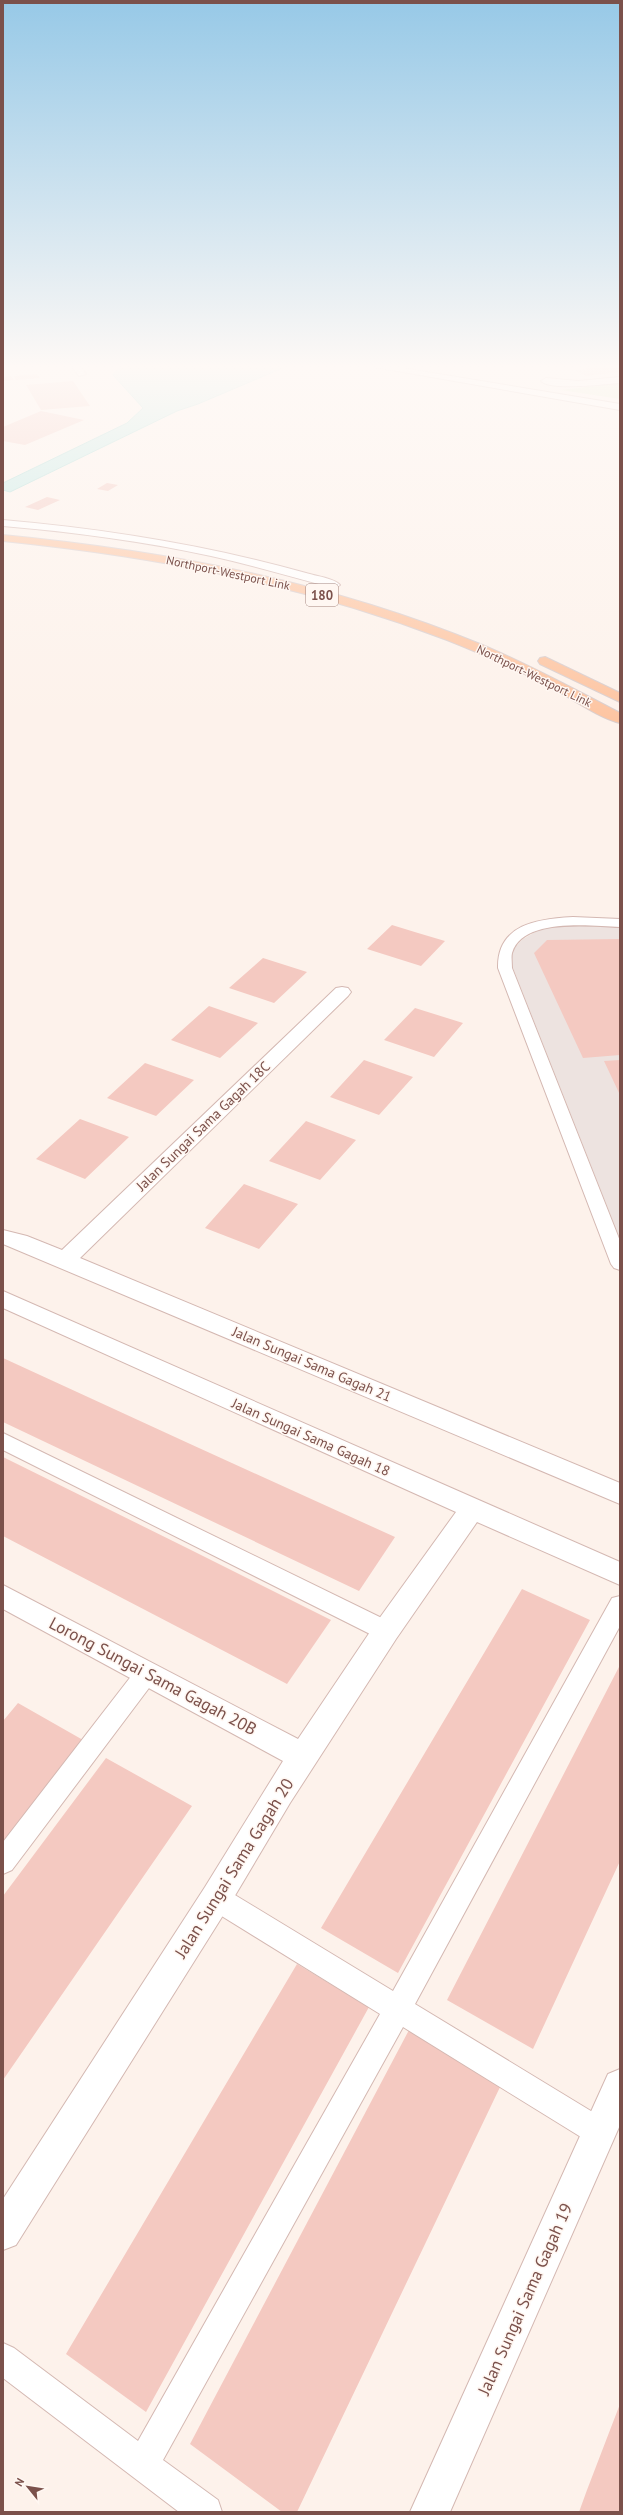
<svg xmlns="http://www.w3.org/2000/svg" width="623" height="2515" font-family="'PT Sans',sans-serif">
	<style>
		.industrial { fill: #ede3e0 }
		.green { fill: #e0edc7 }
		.water { fill: #bde9e5; stroke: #a3dbd6 }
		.building { fill: #f4c9c1 }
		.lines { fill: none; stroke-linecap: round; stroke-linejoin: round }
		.lane-casing { stroke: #d4b8b2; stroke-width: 2 }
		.street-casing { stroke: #d4b8b2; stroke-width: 2 }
		.primary-casing { stroke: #dacecd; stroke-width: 2 }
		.lane { fill: #fff; fill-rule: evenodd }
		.street { fill: #fff; fill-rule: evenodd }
		.primary { fill: #fdc5a2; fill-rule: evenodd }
		.labels { text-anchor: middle; stroke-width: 3; stroke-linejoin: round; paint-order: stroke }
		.far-street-label { font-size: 12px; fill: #7b514b; stroke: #fff7f2 }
		.shield { fill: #fff7f2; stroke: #a3837d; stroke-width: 1 }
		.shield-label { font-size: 13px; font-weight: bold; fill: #7b514b }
		.street-label { font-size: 14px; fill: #7b514b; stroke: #fff7f2 }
		.near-street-label { font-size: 17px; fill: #7b514b; stroke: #fff7f2 }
	</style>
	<rect width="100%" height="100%" fill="#fdf2eb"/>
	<path class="industrial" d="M550 924 620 926V1239L513 968 510 953 523 939Z"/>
	<path class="green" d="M620 383V399L561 390Z"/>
	<path class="water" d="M119 367H285L198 404 177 411 10 492 3 490V483L127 423 143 408 113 375Z"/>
	<path class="building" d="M598 367H620V372L586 376 575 370Z
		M37 374 40 378 16 380 14 376Z
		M11 376 14 380 3 381V377Z
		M73 381 90 406 41 410 26 385Z
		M41 411 84 420 25 445 3 441V427Z
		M107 483 118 485 108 491 97 489Z
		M47 497 60 500 38 510 25 507Z
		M392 925 418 933 445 941 421 966 367 949Z
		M620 939V1055L583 1058 534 953 547 940Z
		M263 958 307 972 274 1003 229 988Z
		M209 1006 258 1023 220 1058 171 1040Z
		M415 1008 463 1023 434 1057 384 1040Z
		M364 1060 413 1077 379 1115 330 1097Z
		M620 1060V1095L604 1061Z
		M145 1063 194 1080 156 1116 107 1098Z
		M80 1119 129 1137 85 1179 36 1159Z
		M306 1121 356 1140 320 1180 269 1161Z
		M244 1184 298 1204 259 1249 205 1228Z
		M3 1358 188 1443 395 1537 359 1591 3 1422Z
		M3 1457 189 1549 331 1620 287 1684 3 1536Z
		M522 1589 590 1620 398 1973 321 1928Z
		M620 1665V1861L533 2049 447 2000Z
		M18 1703 83 1740 3 1845V1721Z
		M106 1758 192 1806 3 2080V1896Z
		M297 1964 369 2007 146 2412 66 2354Z
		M409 2030 501 2085 297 2512H282L190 2444Z
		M620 2404V2512H579L587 2490Z"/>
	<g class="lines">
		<defs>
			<path id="lane" d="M72 367H80L86 374 79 376Z
				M3 520C105 529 207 545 306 573 315 576 334 578 340 585L335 588C294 578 253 565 211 556 142 541 73 532 3 526Z
				M573 917 620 919V927C592 926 523 917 512 953 511 957 512 963 512 968L620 1241V1270L614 1268 611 1264 498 968C497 924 538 919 573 917Z
				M3 1433 394 1624 397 1631 394 1638 386 1641 378 1638 3 1450Z
				M620 1596V1626L415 2004 609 2122 613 2132 609 2142 599 2146 589 2142 403 2027 163 2460 218 2500 222 2512H179L3 2378V2343L14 2348 138 2441 380 2014 207 1907 203 1898 207 1889 216 1886 225 1889 393 1991 612 1598Z
				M147 1663 155 1666 158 1673 155 1680 12 1870 3 1874V1842L139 1666Z"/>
			<path id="street" d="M374 367H396L620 404V410Z
				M620 377V383C605 384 551 391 541 381L546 378 578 381Z
				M342 987 348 988 351 992 348 996 80 1258 620 1483V1504L3 1244V1230L27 1236 62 1250 336 988Z
				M3 1291 620 1562V1585L477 1522 396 1639 290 1803 227 1909 16 2245 3 2250V2199L205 1887 283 1761 3 1609V1585L298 1739 376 1623 456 1512 3 1308Z
				M620 2069V2125L450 2512H410L608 2074Z"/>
			<path id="primary" d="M3 535C167 551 327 581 480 644 528 664 574 689 620 713V723C598 718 567 695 545 684 513 668 480 653 447 640 300 584 159 557 3 541Z
				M545 657 620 693V702L540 664 538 661 540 658Z"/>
		</defs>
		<use href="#lane" class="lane-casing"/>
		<use href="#street" class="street-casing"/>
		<use href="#primary" class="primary-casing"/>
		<use href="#lane" class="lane"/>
		<use href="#street" class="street"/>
		<use href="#primary" class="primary"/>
	</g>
	<linearGradient id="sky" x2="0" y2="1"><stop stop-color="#97c9e7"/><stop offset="0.51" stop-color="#fef9f6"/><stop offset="1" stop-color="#fef9f6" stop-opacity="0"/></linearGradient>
	<rect width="623" height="719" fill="url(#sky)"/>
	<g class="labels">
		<g class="far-street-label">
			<text transform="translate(228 573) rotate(12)" y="4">Northport-Westport Link</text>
			<text transform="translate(534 676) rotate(26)" y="4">Northport-Westport Link</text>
		</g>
		<rect class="shield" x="306" y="584" width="32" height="22" rx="3"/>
		<g class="shield-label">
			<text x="322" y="600">180</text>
		</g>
		<g class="street-label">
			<text transform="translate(203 1126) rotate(-44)" y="5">Jalan Sungai Sama Gagah 18C</text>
			<text transform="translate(312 1364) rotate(23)" y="5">Jalan Sungai Sama Gagah 21</text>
			<text transform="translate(311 1437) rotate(24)" y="5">Jalan Sungai Sama Gagah 18</text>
		</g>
		<g class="near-street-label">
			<text transform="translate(153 1676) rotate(28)" y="6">Lorong Sungai Sama Gagah 20B</text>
			<text transform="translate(234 1868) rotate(-58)" y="6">Jalan Sungai Sama Gagah 20</text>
			<text transform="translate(525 2299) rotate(-66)" y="6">Jalan Sungai Sama Gagah 19</text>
		</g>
	</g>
	<rect width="623" height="2515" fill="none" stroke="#7b514b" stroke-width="8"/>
	<g transform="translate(28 2487) rotate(300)" stroke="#fff7f2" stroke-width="3" paint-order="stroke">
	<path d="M0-3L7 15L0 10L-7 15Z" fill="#7b514b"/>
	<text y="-6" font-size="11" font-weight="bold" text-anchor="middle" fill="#7b514b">N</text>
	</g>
</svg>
